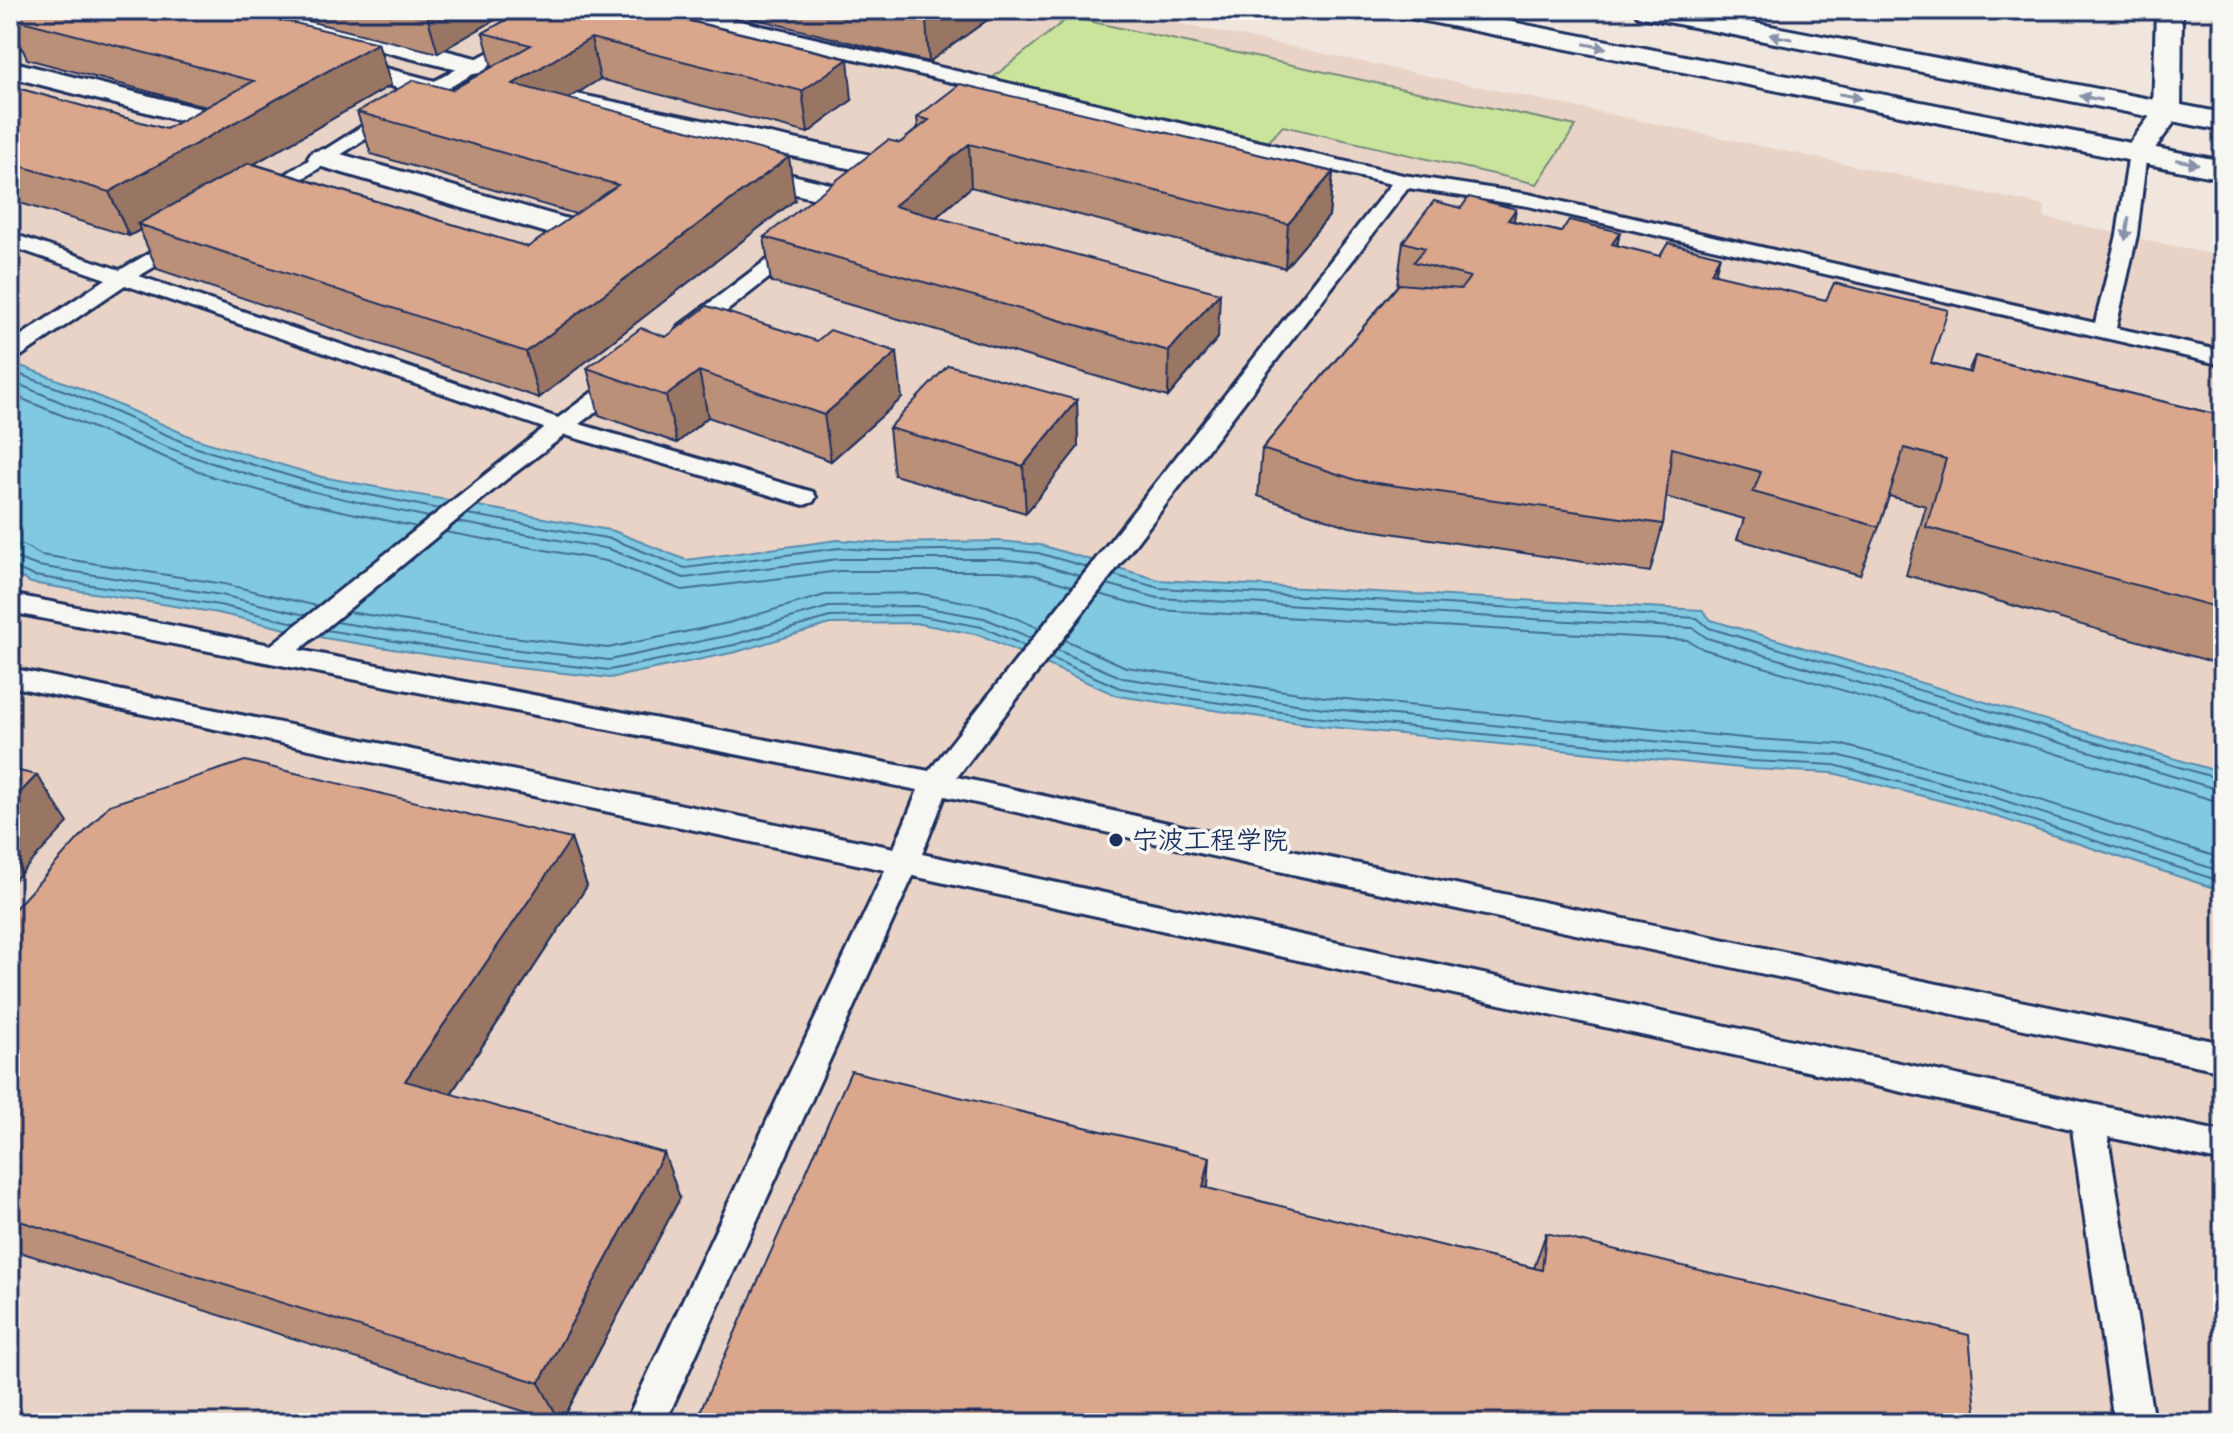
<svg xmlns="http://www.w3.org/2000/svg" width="2233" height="1433" font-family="'Balsamiq Sans','LXGW WenKai TC',sans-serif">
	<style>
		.built { fill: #e9d3c6 }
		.green { fill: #cbe49b; stroke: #738a7c; stroke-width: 2 }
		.water { fill: #80c9e1; stroke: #588bad; stroke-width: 2 }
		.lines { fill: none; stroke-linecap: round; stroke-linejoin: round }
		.shore { stroke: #436d92; stroke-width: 2 }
		.lane-casing { stroke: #1b2f5e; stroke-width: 6 }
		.street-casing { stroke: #1b2f5e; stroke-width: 6 }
		.secondary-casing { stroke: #1b2f5e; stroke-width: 6 }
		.primary-casing { stroke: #1b2f5e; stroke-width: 6 }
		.lane { fill: #f6f6f2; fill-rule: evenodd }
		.street { fill: #f6f6f2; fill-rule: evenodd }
		.secondary { fill: #f6f6f2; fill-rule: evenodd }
		.primary { fill: #f6f6f2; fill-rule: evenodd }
		.wall { fill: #bb9079; stroke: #1b2f5e; stroke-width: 2 }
		.shaded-wall { fill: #997563; stroke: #1b2f5e; stroke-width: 2 }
		.building { fill: #daa78d; stroke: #1b2f5e; stroke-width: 2 }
		.oneway { fill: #8892a8 }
		.poi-dot { fill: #1b2f5e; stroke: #f6f6f2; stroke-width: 3 }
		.labels { text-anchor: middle; stroke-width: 7; stroke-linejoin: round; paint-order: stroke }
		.poi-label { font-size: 26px; fill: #1b2f5e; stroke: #f6f6f2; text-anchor: start }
	</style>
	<rect width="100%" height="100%" fill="#f0e6de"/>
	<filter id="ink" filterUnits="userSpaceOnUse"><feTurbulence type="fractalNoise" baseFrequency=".0125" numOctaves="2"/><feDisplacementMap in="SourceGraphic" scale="16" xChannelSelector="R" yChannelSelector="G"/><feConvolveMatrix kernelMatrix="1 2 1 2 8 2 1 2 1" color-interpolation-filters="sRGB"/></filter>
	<g filter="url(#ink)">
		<path class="built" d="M10 10H1116L2045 206 2044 217 2223 257V1423H10Z"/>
		<path class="green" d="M1069 17 1576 126 1537 184 1283 126 1267 143 991 79Z"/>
		<path class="water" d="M10 362 77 387 196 439 322 477 614 531 686 560 838 540 884 543 1000 541 1040 545 1159 580 1702 610 1711 620 2223 773V891L1973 809 1833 773 1751 769 1321 726 1118 696 980 635 915 623 830 624 736 652 610 678 499 666 324 638 218 613 31 583 10 572Z"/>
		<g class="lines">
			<path class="shore" d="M10 371 74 394 194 447 320 485 439 509
				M10 381C71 405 130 434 191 456 269 483 349 501 429 517
				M10 394 213 477 300 502 417 527
				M467 514 612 539 685 568 839 548 884 551 1000 549 1038 553 1087 567
				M457 522 609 549 684 578 839 559H999L1036 563 1080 576
				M445 532 606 561 682 590 840 571H999L1034 575 1072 586
				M10 544 23 545 41 555 224 584 317 606
				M10 556 38 566 221 595 305 615
				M10 566 34 576 219 605 295 623
				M1114 575 1159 588 1697 618 1709 628 2223 780
				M1107 584 1158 598 1693 628 1707 638 2223 791
				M1099 594 1158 610 1687 640 1703 649 2223 803
				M349 612 503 636 608 648 728 623 825 595 916 593 987 606 1039 628
				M336 622 501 648 609 660 731 635 829 607 917 606 984 618 1031 638
				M326 630 500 658 609 670 734 645 830 617 916 615 982 627 1025 646
				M1065 640 1126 667 1325 697 1754 739 1839 744 1981 781 2223 859
				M1057 650 1123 678 1323 708 1753 751 1837 755 1978 792 2223 872
				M1051 658 1120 688 1322 718 1752 761 1834 765 1975 802 2223 882"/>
			<defs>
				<path id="lane" d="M76 10H97L10 52V41Z
					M568 10H588L439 93 270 199H256L253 195 427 85Z
					M664 10H693L1403 175 1528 194 2095 323 2117 235 2129 152 2131 148H2145L2147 152 2137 235 2116 328 2223 351V365L1528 206 1408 188 957 777 1301 852 2223 1043V1071L1301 876 945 796 922 854 2223 1132V1162L2108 1137 2154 1423H2114L2072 1129 913 876 665 1423H625L885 870 10 686V668L894 848 918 790 10 612V594L271 645 544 428 125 285 18 358 10 360V343L106 279 10 246V233L120 270 179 236H193L196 240 193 244 139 276 558 418 618 373H634L637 378 634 383 579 424 813 492 816 497 813 502 804 505 565 435 508 478 299 650 929 771 1391 184 997 93 982 102 973 97 981 89 666 14Z
					M800 238 807 240 810 244 807 248 695 336H679L676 331 679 326 793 240Z"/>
				<path id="street" d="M246 10H281L484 60 488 66 484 72 474 74 249 18Z
					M331 54 443 83 447 89 443 95 433 97 321 68 317 62 321 56Z
					M10 61 242 119 246 125 242 131 232 134 10 77Z
					M567 92 895 160 906 163 910 169 906 175 895 178 557 106 553 100 557 94Z
					M323 149 603 229 608 236 603 243 592 246 312 164 308 158 312 152Z
					M734 161 867 193 871 200 867 207 856 209 723 176 719 170 723 164Z"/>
				<path id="secondary" d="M2156 10H2182L2181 113 2148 158 2138 161 2128 158 2123 152 2153 112Z"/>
				<path id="primary" d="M1397 10H1450L2223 161V179L1410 18 1401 16Z
					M1634 10H1687L2223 113V131L1647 18 1638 16Z"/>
			</defs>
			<use href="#lane" class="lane-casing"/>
			<use href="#street" class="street-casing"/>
			<use href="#secondary" class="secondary-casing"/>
			<use href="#primary" class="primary-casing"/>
			<use href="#lane" class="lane"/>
			<use href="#street" class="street"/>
			<use href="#secondary" class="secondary"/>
			<use href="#primary" class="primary"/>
		</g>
		<path class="wall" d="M10 10H512L438 53 267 11 260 15 378 43 391 85 254 164 528 247 576 214 371 154 357 112 452 90 492 67 483 33 524 10 852 100 808 133 600 79 568 99 795 200 539 398 157 269 140 230 129 236 10 200V86L166 129 207 107 27 59 12 25 10 26Z
			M743 10H997V13L929 62 744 16Z
			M917 117 1333 172 1329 216 1285 268 971 187 937 217 1218 338 1168 397 771 282 764 237 900 143 918 128Z
			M1514 221 1561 232H1620L1617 246 1715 274 1931 363 1968 372 1975 356 2223 416V665L1906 575 1926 506 1889 496 1879 527 1860 575 1737 539 1744 519 1666 497 1663 524 1650 572 1350 527 1258 496 1262 449 1397 286 1403 242Z
			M666 337 902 398 831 461 708 417 677 443 599 415 587 368Z
			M1077 400 1078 447 1026 513 894 475 889 428Z
			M571 839 587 886 451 1094 680 1198 561 1423 10 1249V914Z
			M1208 1189 1534 1268 1546 1233 1977 1423Z"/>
		<path class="shaded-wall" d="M10 10H45L10 18Z
			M201 10H266L267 11 212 39Z
			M430 10H512L438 53 426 12Z
			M941 10H997V13L929 62 926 21Z
			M591 38 600 79 524 126 513 84Z
			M378 43 391 85 145 227 138 224 140 230 129 236 109 192Z
			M848 59 852 100 808 133 802 91Z
			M969 144 971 187 898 250 894 206Z
			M789 157 795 200 539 398 526 352Z
			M1333 172 1329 216 1285 268 1288 224Z
			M1516 209 1508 253V220Z
			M1620 232 1610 276 1612 244Z
			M1720 256 1708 300 1711 273Z
			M1220 293 1218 338 1168 397 1169 351Z
			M897 352 902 398 831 461 824 415Z
			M699 371 708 417 677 443 666 396Z
			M1077 400 1078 447 1026 513 1023 466Z
			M37 775 68 823 10 885V803Z
			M571 839 587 886 429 1127 405 1081Z
			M664 1153 680 1198 561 1423 539 1383Z
			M1210 1157 1207 1202 1203 1187Z"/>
		<path class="building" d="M26 10H241L378 43 109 192 10 163V86L166 129 254 81 10 18Z
			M524 10H643L848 59 802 91 591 38 513 84 789 157 526 352 138 224 249 163 528 247 618 185 357 112 414 80 452 90 531 45 483 33Z
			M879 10H941L926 21Z
			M960 84 1333 172 1288 224 969 144 894 206 1220 293 1169 351 764 237 888 140 900 143 929 120 917 117Z
			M1469 197 1516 209 1508 220 1561 232 1569 220 1620 232 1612 244 1660 256 1668 243 1720 256 1711 273 1826 300 1834 283 1948 310 1931 363 1971 373 1975 356 2223 416V609L1926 527 1946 459 1904 448 1879 527 1753 492 1761 472 1672 448 1663 524 1356 480 1262 449 1399 284 1461 289 1470 277 1414 262 1425 248 1403 242 1434 201 1461 208Z
			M707 306 817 341 830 330 897 352 824 415 699 371 666 396 587 368 641 328 666 337Z
			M948 365 1077 400 1023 466 889 428Z
			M245 761 571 839 405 1081 664 1153 539 1383 10 1218V914L109 805Z
			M10 769 37 775 10 803Z
			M851 1071 1210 1157 1203 1187 1542 1270 1546 1233 1969 1335 1977 1423H695Z"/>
		<defs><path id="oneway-solid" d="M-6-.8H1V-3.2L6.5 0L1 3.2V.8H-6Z" transform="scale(2)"/></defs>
		<g class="oneway">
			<use href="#oneway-solid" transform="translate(1781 37) rotate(-169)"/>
			<use href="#oneway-solid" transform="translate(1595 46) rotate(11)"/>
			<use href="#oneway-solid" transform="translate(1850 96) rotate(11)"/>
			<use href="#oneway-solid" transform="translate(2091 98) rotate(-169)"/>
			<use href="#oneway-solid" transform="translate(2187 162) rotate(12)"/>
			<use href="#oneway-solid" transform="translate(2127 229) rotate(99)"/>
		</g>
	</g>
	<circle class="poi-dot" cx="1116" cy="840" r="8"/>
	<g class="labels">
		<g class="poi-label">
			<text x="1132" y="849">宁波工程学院</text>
		</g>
	</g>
	<rect width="2233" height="1433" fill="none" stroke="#f6f6f2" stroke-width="40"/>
	<rect x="20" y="20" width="2193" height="1393" fill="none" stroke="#1b2f5e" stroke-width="3" filter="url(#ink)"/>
</svg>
